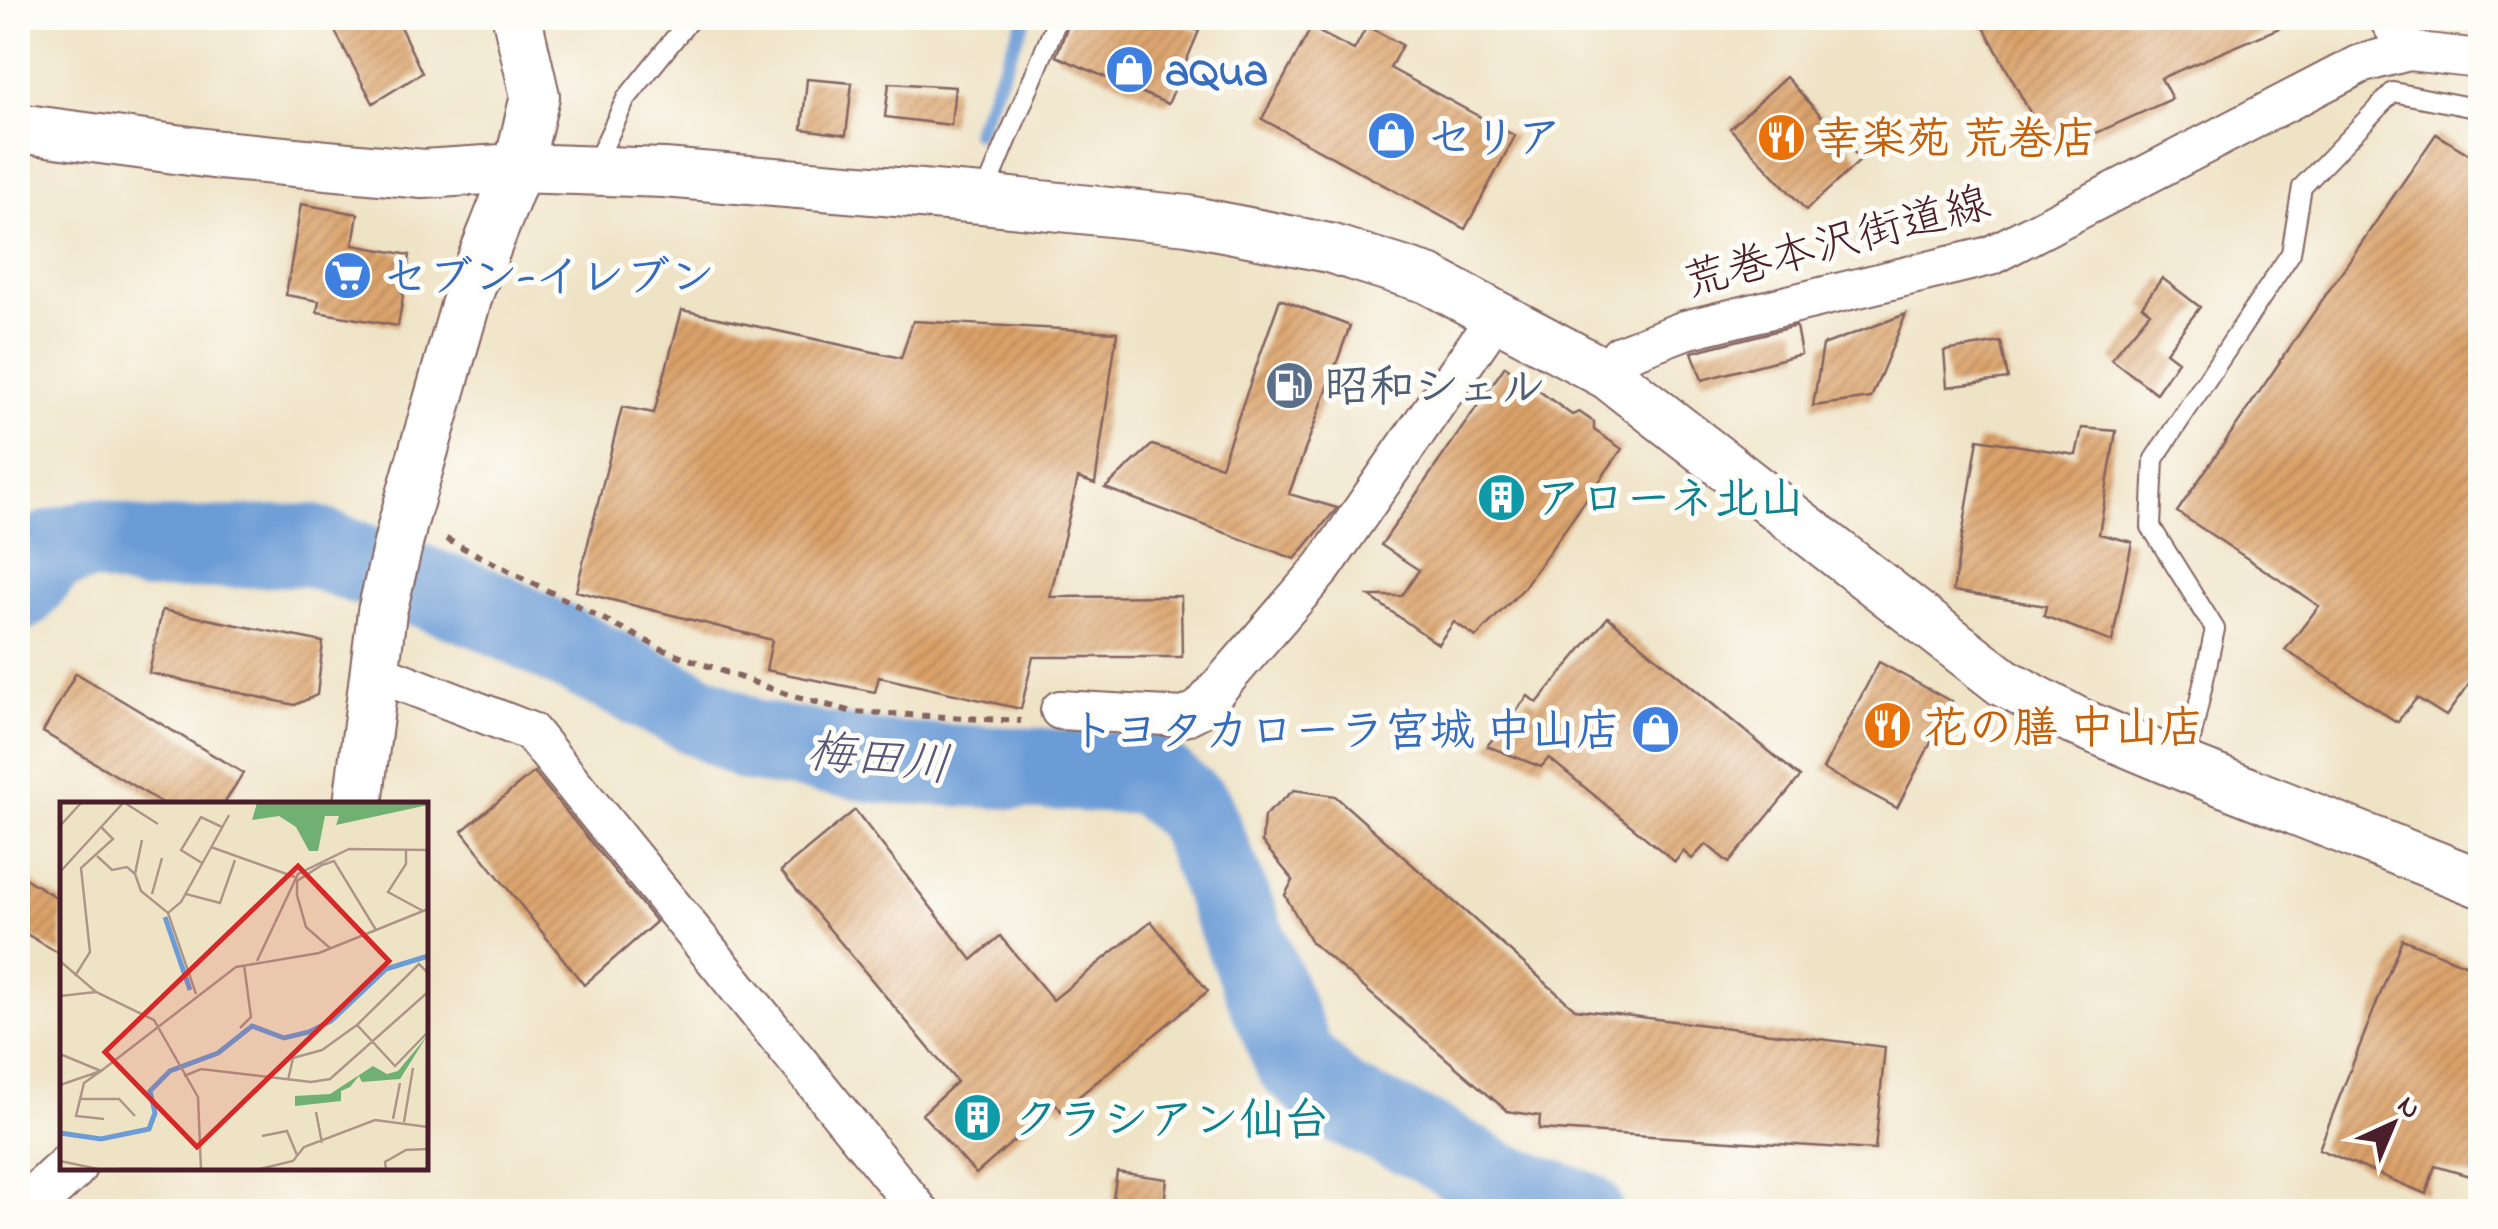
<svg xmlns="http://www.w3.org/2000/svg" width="2498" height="1229" font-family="'Indie Flower','Klee One',sans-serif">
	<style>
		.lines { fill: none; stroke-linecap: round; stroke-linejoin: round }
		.stream { stroke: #6c9cd6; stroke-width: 14 }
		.river { stroke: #6c9cd6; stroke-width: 82 }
		.building { fill: url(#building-hatch) }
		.service-casing { stroke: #846461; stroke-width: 22 }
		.minor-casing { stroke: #846461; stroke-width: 42 }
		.tertiary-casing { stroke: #846461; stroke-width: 52 }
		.path { stroke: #846461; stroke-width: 6; stroke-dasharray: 8 8; stroke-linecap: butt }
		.service { stroke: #fff; stroke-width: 18 }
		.minor { stroke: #fff; stroke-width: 38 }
		.tertiary { stroke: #fff; stroke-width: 48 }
		.labels { text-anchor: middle; stroke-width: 10; stroke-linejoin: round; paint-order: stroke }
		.shop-label { font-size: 45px; font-weight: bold; fill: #366cbe; stroke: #fdfcf7; text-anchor: start }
		.food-label { font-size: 45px; font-weight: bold; fill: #c56008; stroke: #fdfcf7; text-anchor: start }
		.street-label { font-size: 45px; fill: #4a1f2b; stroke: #fdfcf7 }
		.service-label { font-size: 45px; font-weight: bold; fill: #4e5e75; stroke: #fdfcf7; text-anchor: start }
		.culture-label { font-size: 45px; font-weight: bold; fill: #0d838f; stroke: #fdfcf7; text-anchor: start }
		.water-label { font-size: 48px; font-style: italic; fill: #595778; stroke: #fdfcf7 }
		.inset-river { fill: none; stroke: #6c9cd6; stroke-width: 5 }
		.inset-road { fill: none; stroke: #ad9588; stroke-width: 2.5 }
		.view { fill: #d62828; fill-opacity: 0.15; stroke: #d62828; stroke-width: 5 }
		.inset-edge { fill: none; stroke: #4a1f2b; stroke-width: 5 }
	</style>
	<defs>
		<pattern id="building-hatch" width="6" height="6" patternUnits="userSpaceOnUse" patternTransform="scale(2.5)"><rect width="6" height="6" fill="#dba36b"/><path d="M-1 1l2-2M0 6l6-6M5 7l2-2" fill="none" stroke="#b48458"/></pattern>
	</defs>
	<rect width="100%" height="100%" fill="#fdfcf7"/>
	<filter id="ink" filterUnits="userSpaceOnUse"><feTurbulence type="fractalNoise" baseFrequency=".01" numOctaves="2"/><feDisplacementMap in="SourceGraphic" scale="20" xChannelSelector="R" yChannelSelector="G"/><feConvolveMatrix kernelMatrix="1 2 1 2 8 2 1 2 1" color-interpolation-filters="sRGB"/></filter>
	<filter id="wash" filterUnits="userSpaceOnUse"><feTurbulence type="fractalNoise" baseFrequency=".0048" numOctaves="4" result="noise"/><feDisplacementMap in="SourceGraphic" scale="40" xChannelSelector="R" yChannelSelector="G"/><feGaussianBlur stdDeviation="2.25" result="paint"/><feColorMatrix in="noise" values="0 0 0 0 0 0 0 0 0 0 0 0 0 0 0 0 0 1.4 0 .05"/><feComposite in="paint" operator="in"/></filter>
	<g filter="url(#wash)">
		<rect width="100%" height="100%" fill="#efe3c6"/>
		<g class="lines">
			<path class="stream" d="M976 132 1025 18"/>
			<path class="river" d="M18 591 52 551 94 539 143 550 309 545 493 612 751 741 879 762 1149 774 1193 811 1295 1061 1340 1103 1427 1142 1496 1182 1583 1212"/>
		</g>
		<g id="blocks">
			<path class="building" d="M328 18H396L422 73 373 103Z
				M1071 18H1167L1199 31 1168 104 1056 56Z
				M1979 18H2303L2161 78 2172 99 2052 153Z
				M1367 26 1402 45 1390 68 1515 136 1465 229 1262 119 1311 28 1354 50Z
				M1786 77 1861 160 1806 210 1730 128Z
				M807 79 852 83 846 135 802 129Z
				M889 83 955 87 951 125 885 117Z
				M2436 134 2480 161V669L2446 716 2417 698 2397 722 2285 650 2319 606 2177 512Z
				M301 204 358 214 353 245 410 255 398 326 317 312 319 301 286 295Z
				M2162 278 2200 307 2166 352 2178 361 2156 393 2111 359 2150 312 2142 306Z
				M1280 299 1350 326 1289 494 1337 508 1295 559 1105 488 1152 445 1221 466Z
				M682 310 901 358 913 321 1117 332 1095 484 1078 478 1050 597 1181 596 1182 657H1033L1021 709 879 677 875 692 766 670 772 640 576 591 622 407 654 413Z
				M1906 314 1871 398 1813 406 1823 345Z
				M1796 326 1801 354 1702 380 1692 352Z
				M2001 342 2008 379 1947 387 1944 351Z
				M1505 366 1572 415 1579 412 1594 422V430L1622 449 1522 590 1476 637 1454 622 1438 644 1369 596H1402L1419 570 1381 545Z
				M2082 428 2116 431 2099 534 2132 542 2112 642 2044 616 2046 606 1953 591 1978 439 2076 455Z
				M162 610 323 642 317 695 295 705 149 673Z
				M1608 617 1800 777 1729 863 1706 844 1692 859 1683 851 1675 862 1549 758 1541 767 1487 746 1528 696 1537 703Z
				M1879 662 1952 702 1897 808 1823 769Z
				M76 673 243 773 224 804H164L43 732Z
				M534 772 656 922 584 985 462 831Z
				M1294 790 1335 796 1575 1009 1885 1047 1875 1150 1539 1129 1540 1116 1507 1111 1311 942 1285 895 1293 880 1262 842 1264 816Z
				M855 810 972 960 1000 936 1053 1000 1151 921 1208 991 1061 1111 1056 1104 976 1174 922 1114 957 1082 781 871Z
				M18 874 62 901V955L18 929Z
				M2402 939 2480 970V1179L2435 1166 2426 1194 2319 1149Z
				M1117 1172 1167 1179 1163 1212H1111Z"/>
		</g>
	</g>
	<g filter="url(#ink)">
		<use href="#blocks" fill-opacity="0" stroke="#846461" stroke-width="2.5"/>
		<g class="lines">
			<defs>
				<path id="service" d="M595 165 626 99 691 18
					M983 198 1058 18
					M2185 767 2215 629 2151 527 2154 459 2291 253 2302 187 2393 92 2480 109"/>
				<path id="minor" d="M2388 18 2409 51
					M1608 375 1620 355 1685 330 1990 256 2360 64 2409 51 2480 59
					M376 672 531 732 920 1212
					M1060 710 1184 717 1200 709 1323 567 1498 314"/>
				<path id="tertiary" d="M18 128 220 155 423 174 518 168 664 173 982 199 1188 220 1329 248 1428 279 1608 375 2003 682 2078 722 2185 767 2480 883
					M358 804 382 612 403 523 469 292 518 168 535 96 517 18
					M22 1212 72 1166"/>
			</defs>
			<use href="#service" class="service-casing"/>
			<use href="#minor" class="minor-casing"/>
			<use href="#tertiary" class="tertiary-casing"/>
			<path class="path" d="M446 539 664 650 786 694 853 712 1021 721"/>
			<use href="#service" class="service"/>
			<use href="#minor" class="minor"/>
			<use href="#tertiary" class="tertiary"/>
		</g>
	</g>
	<defs>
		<symbol id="shop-disc" viewBox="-11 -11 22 22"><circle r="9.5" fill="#3f7fe0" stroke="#fdfcf7"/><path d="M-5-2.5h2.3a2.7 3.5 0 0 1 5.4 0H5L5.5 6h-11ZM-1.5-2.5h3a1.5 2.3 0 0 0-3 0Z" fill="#fff"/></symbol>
		<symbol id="restaurant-disc" viewBox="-11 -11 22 22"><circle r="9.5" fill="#e8710a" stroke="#fdfcf7"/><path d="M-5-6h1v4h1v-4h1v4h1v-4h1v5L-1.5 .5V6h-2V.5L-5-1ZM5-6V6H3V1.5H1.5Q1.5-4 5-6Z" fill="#fff"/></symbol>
		<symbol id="supermarket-disc" viewBox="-11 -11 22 22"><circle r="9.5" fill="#3f7fe0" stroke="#fdfcf7"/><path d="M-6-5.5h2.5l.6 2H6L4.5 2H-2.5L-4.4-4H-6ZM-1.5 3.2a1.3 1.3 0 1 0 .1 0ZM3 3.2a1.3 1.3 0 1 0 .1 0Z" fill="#fff"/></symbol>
		<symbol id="fuel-disc" viewBox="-11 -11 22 22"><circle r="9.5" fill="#5c6f8a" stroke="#fdfcf7"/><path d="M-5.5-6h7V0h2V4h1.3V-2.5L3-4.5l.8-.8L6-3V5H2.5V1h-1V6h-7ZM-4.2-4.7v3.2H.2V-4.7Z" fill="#fff"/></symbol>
		<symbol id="building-disc" viewBox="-11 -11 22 22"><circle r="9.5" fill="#0f9aa8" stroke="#fdfcf7"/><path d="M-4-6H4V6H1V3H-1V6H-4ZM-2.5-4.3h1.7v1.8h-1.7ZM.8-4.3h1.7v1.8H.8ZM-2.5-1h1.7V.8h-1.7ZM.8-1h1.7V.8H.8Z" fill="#fff"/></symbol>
	</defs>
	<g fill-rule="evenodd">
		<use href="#shop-disc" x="1102" y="42" width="55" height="55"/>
		<use href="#shop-disc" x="1364" y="108" width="55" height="55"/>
		<use href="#restaurant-disc" x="1754" y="110" width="55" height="55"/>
		<use href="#supermarket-disc" x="320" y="248" width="55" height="55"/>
		<use href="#fuel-disc" x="1262" y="358" width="55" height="55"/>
		<use href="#building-disc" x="1474" y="470" width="55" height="55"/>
		<use href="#restaurant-disc" x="1860" y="698" width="55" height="55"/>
		<use href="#shop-disc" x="1628" y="702" width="55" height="55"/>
		<use href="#building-disc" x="950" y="1090" width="55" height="55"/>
	</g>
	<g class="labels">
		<g class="shop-label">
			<text x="1165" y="85">aQua</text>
			<text x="1427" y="152">セリア</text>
			<text x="383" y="291">セブン-イレブン</text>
			<text x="1621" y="745" text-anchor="end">トヨタカローラ宮城 中山店</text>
		</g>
		<g class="food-label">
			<text x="1816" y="153">幸楽苑 荒巻店</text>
			<text x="1923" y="742">花の膳 中山店</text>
		</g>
		<g class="street-label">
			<text transform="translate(1836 240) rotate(-15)" y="16">荒巻本沢街道線</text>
		</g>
		<g class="service-label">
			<text x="1324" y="401">昭和シェル</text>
		</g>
		<g class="culture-label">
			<text x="1536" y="513">アローネ北山</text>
			<text x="1013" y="1134">クラシアン仙台</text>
		</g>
		<g class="water-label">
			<text transform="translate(879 756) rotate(6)" y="17">梅田川</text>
		</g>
	</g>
	<g transform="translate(60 802)">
		<rect width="368" height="368" fill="#efe3c6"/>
		<path d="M197 1H367L368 3 276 23 279 14H265L258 49H249L236 25 219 14 192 18ZM367 234 340 277 302 280 299 274 290 285 281 289V299L235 304V294L270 292 313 264 327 272 338 269Z" fill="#70b173"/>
		<path class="inset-river" d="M105 115 130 188M0 331 41 337 89 327 95 311 90 289 110 269 158 251 192 224 224 236 249 230 271 219 326 167 368 154"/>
		<path class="inset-road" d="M65 1 98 22M0 24 21 1M82 38 75 72 81 89 108 111 121 100 169 13M151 45 235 75M346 49V62L328 90 363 109M37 54 52 68 67 65 75 72M142 61 121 48 141 15 162 25M0 70 63 1M92 92 102 56M126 92 160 101 175 58M108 111 136 192M271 147 246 125 237 93V79L262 63 274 59 316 128M0 159 36 190 94 218 138 295 141 367M197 159 238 72 289 47 368 48M15 174 30 150 21 66 53 37 41 25M0 194 36 190M297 223 359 162 368 171M180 226 191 215 184 163M0 252 41 269 176 165 259 151 368 107M41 269 24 281 16 314 44 317M124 274 141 267 251 280 270 277 368 190M228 278 233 256 262 248 297 223 335 264 368 230M0 283 38 270M20 297H59L75 314M256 310 262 341M333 317 340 281M344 320 353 266M202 334 227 329 237 353M367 344 368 303M0 359 38 367M57 367H97M200 367 233 359 244 345 315 318 368 325M326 367 325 360 346 348 368 347"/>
		<path class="view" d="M238 64 329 159 137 345 45 250Z"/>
		<rect width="368" height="368" class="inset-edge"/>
	</g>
	<rect width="2498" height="1229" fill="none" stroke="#fdfcf7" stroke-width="60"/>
	<g transform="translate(2393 1124) rotate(44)" stroke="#fdfcf7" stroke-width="8" paint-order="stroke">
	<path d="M0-8L18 38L0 25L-18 38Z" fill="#4a1f2b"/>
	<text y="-15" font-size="28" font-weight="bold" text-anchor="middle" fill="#4a1f2b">N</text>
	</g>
</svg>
